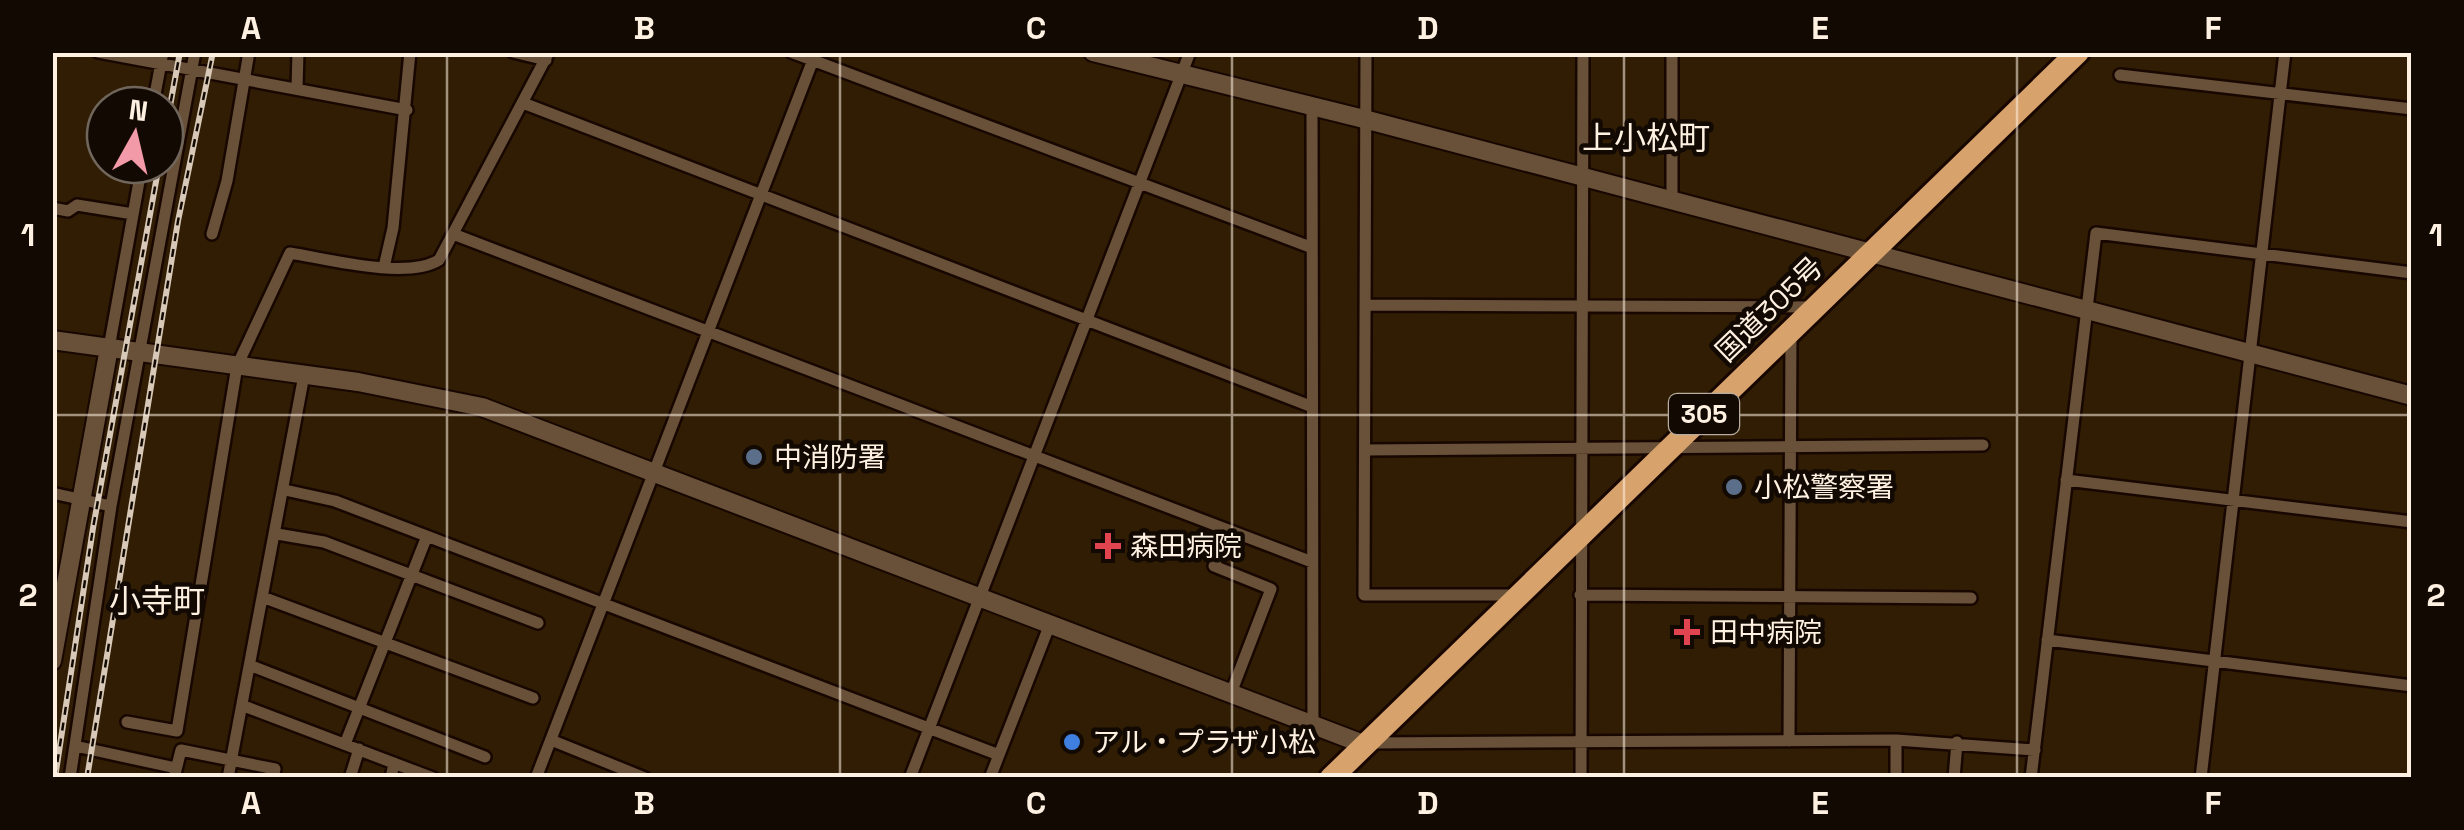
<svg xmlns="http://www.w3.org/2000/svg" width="2464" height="830" font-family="'Space Grotesk','Noto Sans JP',sans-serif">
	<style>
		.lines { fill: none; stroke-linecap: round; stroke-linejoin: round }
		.street-casing { stroke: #180700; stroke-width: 16 }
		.secondary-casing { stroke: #180700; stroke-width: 22 }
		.highway-casing { stroke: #180700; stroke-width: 28 }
		.street { stroke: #685138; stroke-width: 11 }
		.secondary { stroke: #685138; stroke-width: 18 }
		.highway { stroke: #d8a26c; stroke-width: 22 }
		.rail-casing { stroke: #d7c8b7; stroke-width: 6 }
		.rail { stroke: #120a02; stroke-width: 2.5; stroke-dasharray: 8; stroke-linecap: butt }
		.grid { fill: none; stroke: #fff1e2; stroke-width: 2.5; stroke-opacity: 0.55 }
		.service-dot { fill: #5c6f8a; stroke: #120a02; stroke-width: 4 }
		.health-dot { fill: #e0444e; stroke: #120a02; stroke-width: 4 }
		.shop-dot { fill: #3f7fe0; stroke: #120a02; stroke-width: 4 }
		.labels { text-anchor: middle; stroke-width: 9; stroke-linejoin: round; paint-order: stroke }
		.shield { fill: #120a02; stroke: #b8ac9f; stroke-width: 2.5 }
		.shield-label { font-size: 25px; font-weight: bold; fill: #fff1e2 }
		.street-label { font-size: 28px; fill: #fff1e2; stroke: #120a02 }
		.poi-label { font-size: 28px; fill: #fff1e2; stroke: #120a02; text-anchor: start }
		.quarter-label { font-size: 32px; fill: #fff1e2; stroke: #120a02 }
		.neatline { fill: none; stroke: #fff1e2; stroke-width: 4 }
		.grid-label { font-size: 32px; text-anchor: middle; font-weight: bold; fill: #fff1e2 }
	</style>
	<rect width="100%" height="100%" fill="#311d04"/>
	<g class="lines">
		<defs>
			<path id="street" d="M98 52 407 110
				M513 52 546 60
				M791 52 1310 247
				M1366 52 1364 595H1515
				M1672 52V200
				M2120 75 2412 109
				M297 88 298 52
				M523 103 1310 406
				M153 105 163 52
				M1312 109 1313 725
				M52 208 68 211 77 205 133 214
				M212 234 227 181 249 52
				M453 234 1312 562
				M384 267 393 228 410 52
				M1365 305 1814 307
				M109 348 142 165
				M1365 450 1983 445
				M2066 480 2412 522
				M285 490 335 501 999 755
				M52 493 111 506
				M1227 530 1214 566 1271 589 1231 693
				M277 534 324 542 538 623
				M1580 595 1971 598
				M265 598 533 698
				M2047 640 2412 686
				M252 666 485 757
				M244 706 433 778
				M127 722 177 731 237 366 290 253C327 259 407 280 439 260L549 52
				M551 740 645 778
				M1789 741 1791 333
				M1369 743 1896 740 2035 750
				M345 744 427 536
				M75 746 176 768
				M70 778 111 506 195 52
				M174 778 181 750 275 769 273 778
				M228 778 304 375
				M350 778 359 749
				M391 778 394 763
				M536 778 816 52
				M910 778 1190 52
				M990 778 1050 624
				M1581 778 1583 52
				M1896 778V740
				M1954 778 1957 742
				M2031 778 2096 233 2412 273
				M2201 778 2285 52"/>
			<path id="secondary" d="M1093 52 1364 119 2412 396
				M52 340 358 382 482 407 1363 744
				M52 661 109 348"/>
			<path id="highway" d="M1331 778 2078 52"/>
		</defs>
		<use href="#street" class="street-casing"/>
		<use href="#secondary" class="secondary-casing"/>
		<use href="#highway" class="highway-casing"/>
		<use href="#street" class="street"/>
		<use href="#secondary" class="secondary"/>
		<use href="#highway" class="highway"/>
		<defs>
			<path id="rail" d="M165 133 180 52
				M55 778 93 528 159 165
				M87 778 178 221 213 52"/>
		</defs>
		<use href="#rail" class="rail-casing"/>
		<use href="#rail" class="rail"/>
	</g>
	<path class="grid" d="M447 52V778M840 52V778M1232 52V778M1624 52V778M2017 52V778M52 415H2412"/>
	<g class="service-dot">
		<circle cx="754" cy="457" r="10"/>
		<circle cx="1734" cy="487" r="10"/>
	</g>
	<g class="health-dot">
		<path d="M1103 531h10v10h10v10h-10v10h-10v-10h-10v-10h10z"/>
		<path d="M1682 617h10v10h10v10h-10v10h-10v-10h-10v-10h10z"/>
	</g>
	<circle class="shop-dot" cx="1072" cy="742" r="10"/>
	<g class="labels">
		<rect class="shield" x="1669" y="394" width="70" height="40" rx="8"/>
		<g class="shield-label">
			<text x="1704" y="423">305</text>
		</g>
		<g class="street-label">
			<text transform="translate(1769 309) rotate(-44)" y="10">国道305号</text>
		</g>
		<g class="poi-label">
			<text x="774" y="467">中消防署</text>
			<text x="1754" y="497">小松警察署</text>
			<text x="1130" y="556">森田病院</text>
			<text x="1710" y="642">田中病院</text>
			<text x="1092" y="752">アル・プラザ小松</text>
		</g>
		<g class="quarter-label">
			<text x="1646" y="149">上小松町</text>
			<text x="157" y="612">小寺町</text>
		</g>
	</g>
	<rect width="2464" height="830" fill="none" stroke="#120a02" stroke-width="110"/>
	<g transform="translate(135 135) rotate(8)"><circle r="48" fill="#120a02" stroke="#71665c" stroke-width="2.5"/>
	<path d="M0-8L18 38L0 25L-18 38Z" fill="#f39aa9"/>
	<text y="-15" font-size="28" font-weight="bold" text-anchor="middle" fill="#fff1e2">N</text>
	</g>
	<rect x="55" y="55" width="2354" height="720" class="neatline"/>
	<g class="grid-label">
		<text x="251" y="39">A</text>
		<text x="644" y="39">B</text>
		<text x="1036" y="39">C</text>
		<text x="1428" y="39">D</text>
		<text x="1820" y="39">E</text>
		<text x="2213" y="39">F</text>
		<text x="28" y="246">1</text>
		<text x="2436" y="246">1</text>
		<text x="28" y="606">2</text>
		<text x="2436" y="606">2</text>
		<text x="251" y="814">A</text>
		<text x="644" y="814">B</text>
		<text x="1036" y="814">C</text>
		<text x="1428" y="814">D</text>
		<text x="1820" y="814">E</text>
		<text x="2213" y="814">F</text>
	</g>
</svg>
